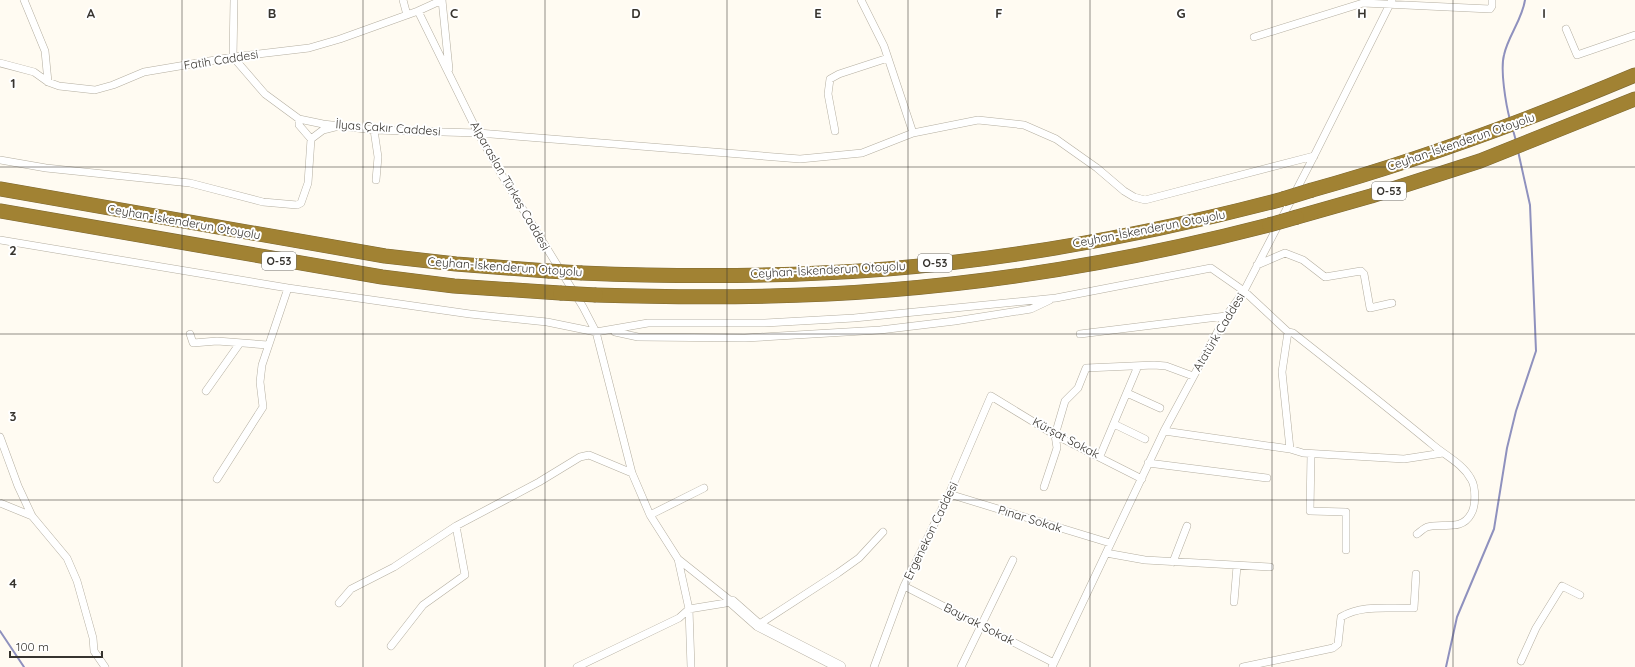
<svg xmlns="http://www.w3.org/2000/svg" width="1635" height="667" font-family="Quicksand,sans-serif">
	<style>
		.lines { fill: none; stroke-linecap: round; stroke-linejoin: round }
		.stream { stroke: #8f91be; stroke-width: 2 }
		.street-casing { stroke: #b4aea0; stroke-width: 8 }
		.secondary-casing { stroke: #b4aea0; stroke-width: 12 }
		.highway-casing { stroke: #7c6732; stroke-width: 15 }
		.street { stroke: #fff; stroke-width: 7 }
		.secondary { stroke: #fff; stroke-width: 11 }
		.highway { stroke: #a18233; stroke-width: 14 }
		.highway-bridge-casing { stroke: #7c6732; stroke-width: 15; stroke-linecap: butt }
		.highway-bridge { stroke: #a18233; stroke-width: 14 }
		.grid { fill: none; stroke: #37342f; stroke-width: 1; stroke-opacity: 0.55 }
		.labels { text-anchor: middle; stroke-width: 4; stroke-linejoin: round; paint-order: stroke }
		.shield { fill: #fff; stroke: #73716d; stroke-width: 1 }
		.shield-label { font-size: 11px; font-weight: bold; fill: #37342f }
		.street-label { font-size: 12px; fill: #37342f; stroke: #fff }
		.grid-label { font-size: 13px; text-anchor: middle; font-weight: bold; fill: #37342f; stroke: #fff; stroke-width: 4; stroke-linejoin: round; paint-order: stroke }
	</style>
	<rect width="100%" height="100%" fill="#fffbf2"/>
	<g class="lines">
		<path class="stream" d="M1510 120C1506 105 1500 70 1504 55 1508 36 1522 20 1525 0
			M1513 130 1516 141
			M0 631 24 667
			M1446 667 1457 617 1494 529 1507 448 1516 411 1536 351 1530 205 1518 151"/>
		<defs>
			<path id="street" d="M24 0 45 51 48 82
				M234 0 233 57 265 94 299 119 323 124 374 130 478 133 800 159 862 153 913 133 978 120 1024 125 1056 139 1097 168 1124 191 1134 197 1145 200 1314 156
				M403 0 407 15
				M442 0 449 69
				M861 0 884 46 913 133
				M418 11 478 133 503 177 583 307 596 332 632 473 650 515 678 559 732 602
				M1566 29 1577 55 1635 35
				M1254 37 1363 3 1490 9 1492 6V0
				M0 63 34 72 48 82 59 86 95 90 113 85 144 72 233 57 309 48 340 39 418 11 442 0
				M374 130 378 157 376 180
				M835 131 828 94 830 79 839 74 888 58
				M311 139 323 130 335 127
				M0 160 46 168 190 183 263 202 297 205 301 203 308 183 311 139 299 125V119
				M0 240 288 288 470 314 547 322 596 332 648 323H765L854 318 1056 298 1211 268 1244 291 1288 332 1293 333C1340 370 1387 407 1433 445 1446 456 1463 464 1471 479 1476 487 1476 506 1471 514 1461 532 1443 522 1427 527 1424 528 1420 532 1417 534
				M1257 265 1285 253 1303 260 1325 277 1361 271 1364 274 1370 308 1392 303
				M615 332 638 337 745 338 880 330 955 321 1031 309 1050 300
				M1288 332 1282 372 1290 449
				M190 334 193 343 217 341 268 345
				M1080 334 1226 316
				M206 391 240 343
				M1127 393 1160 408
				M1114 424 1145 439
				M1164 431 1290 449 1303 453 1404 459 1443 453
				M0 437 18 486 32 516 67 558 77 581 93 638 94 651 105 667
				M1311 454 1310 511 1346 512V550
				M1100 456 1138 366
				M1148 463 1267 478
				M217 479 263 407 260 382 262 365 288 288
				M1044 487 1057 448 1055 435 1065 401 1078 388 1086 368 1154 365 1166 366 1193 376
				M949 494 1110 543
				M0 503 32 516
				M650 515 704 488
				M1106 553 1145 560 1270 567
				M678 559 689 609 691 667
				M1173 562 1187 526
				M904 586 1054 663
				M1234 602 1237 566
				M339 603 351 589 394 567 456 526
				M758 625 838 573 859 558 883 532
				M391 646 423 605 465 575 456 526 539 482 580 457 589 455 632 473
				M1521 661 1536 628 1562 586 1580 595
				M577 667 679 618 689 609 732 602
				M874 667 904 586 949 494 991 396 1055 435 1142 479
				M961 667 1013 560
				M1052 667 1164 431 1226 316 1244 291 1314 156 1392 0
				M1243 667 1333 648 1338 644 1341 617C1362 604 1390 609 1414 608L1416 574"/>
			<path id="secondary" d="M732 602 758 625 840 667"/>
			<path id="highway" d="M0 189 385 256 456 264 548 271
				M1312 190C1424 159 1528 120 1635 75
				M0 211 382 277 454 286 560 293
				M1297 217 1371 196 1480 161 1635 99
				M582 273C683 277 786 277 887 269 1020 258 1154 233 1283 199
				M596 295C694 298 792 298 889 290 1017 280 1145 257 1269 225"/>
		</defs>
		<use href="#street" class="street-casing"/>
		<use href="#secondary" class="secondary-casing"/>
		<use href="#highway" class="highway-casing"/>
		<use href="#street" class="street"/>
		<use href="#secondary" class="secondary"/>
		<use href="#highway" class="highway"/>
		<defs>
			<path id="highway-bridge" d="M1283 199 1312 190
				M1269 225 1297 217
				M548 271 582 273
				M560 293 596 295"/>
		</defs>
		<use href="#highway-bridge" class="highway-bridge-casing"/>
		<use href="#highway-bridge" class="highway-bridge"/>
	</g>
	<path class="grid" d="M182 0V667M363 0V667M545 0V667M727 0V667M908 0V667M1090 0V667M1272 0V667M1453 0V667M0 167H1635M0 334H1635M0 500H1635"/>
	<g class="labels">
		<g class="shield">
			<rect x="1372" y="182" width="34" height="18" rx="3"/>
			<rect x="262" y="252" width="34" height="18" rx="3"/>
			<rect x="918" y="254" width="34" height="18" rx="3"/>
		</g>
		<g class="shield-label">
			<text x="1389" y="195">O-53</text>
			<text x="279" y="265">O-53</text>
			<text x="935" y="267">O-53</text>
		</g>
		<g class="street-label">
			<text transform="translate(221 60) rotate(-9)" y="4">Fatih Caddesi</text>
			<text transform="translate(388 128) rotate(4)" y="4">İlyas Çakır Caddesi</text>
			<text transform="translate(1461 142) rotate(-19)" y="4">Ceyhan-İskenderun Otoyolu</text>
			<text transform="translate(510 186) rotate(60)" y="4">Alparaslan Türkeş Caddesi</text>
			<text transform="translate(184 222) rotate(10)" y="4">Ceyhan-İskenderun Otoyolu</text>
			<text transform="translate(1149 229) rotate(-11)" y="4">Ceyhan-İskenderun Otoyolu</text>
			<text transform="translate(505 267) rotate(4)" y="4">Ceyhan-İskenderun Otoyolu</text>
			<text transform="translate(828 270) rotate(-3)" y="4">Ceyhan-İskenderun Otoyolu</text>
			<text transform="translate(1219 332) rotate(-59)" y="4">Atatürk Caddesi</text>
			<text transform="translate(1066 438) rotate(28)" y="4">Kürşat Sokak</text>
			<text transform="translate(1030 519) rotate(17)" y="4">Pınar Sokak</text>
			<text transform="translate(931 531) rotate(-64)" y="4">Ergenekon Caddesi</text>
			<text transform="translate(979 624) rotate(27)" y="4">Bayrak Sokak</text>
		</g>
	</g>
	<g class="grid-label">
		<text x="91" y="18">A</text>
		<text x="272" y="18">B</text>
		<text x="454" y="18">C</text>
		<text x="636" y="18">D</text>
		<text x="818" y="18">E</text>
		<text x="999" y="18">F</text>
		<text x="1181" y="18">G</text>
		<text x="1362" y="18">H</text>
		<text x="1544" y="18">I</text>
		<text x="13" y="88">1</text>
		<text x="13" y="255">2</text>
		<text x="13" y="421">3</text>
		<text x="13" y="588">4</text>
	</g>
	<path d="M10 651v6h92v-6" fill="none" stroke="#37342f" stroke-width="2"/>
	<text x="16" y="651" font-size="12" fill="#37342f" stroke="#ffffff" stroke-width="3" paint-order="stroke">100 m</text>
</svg>
